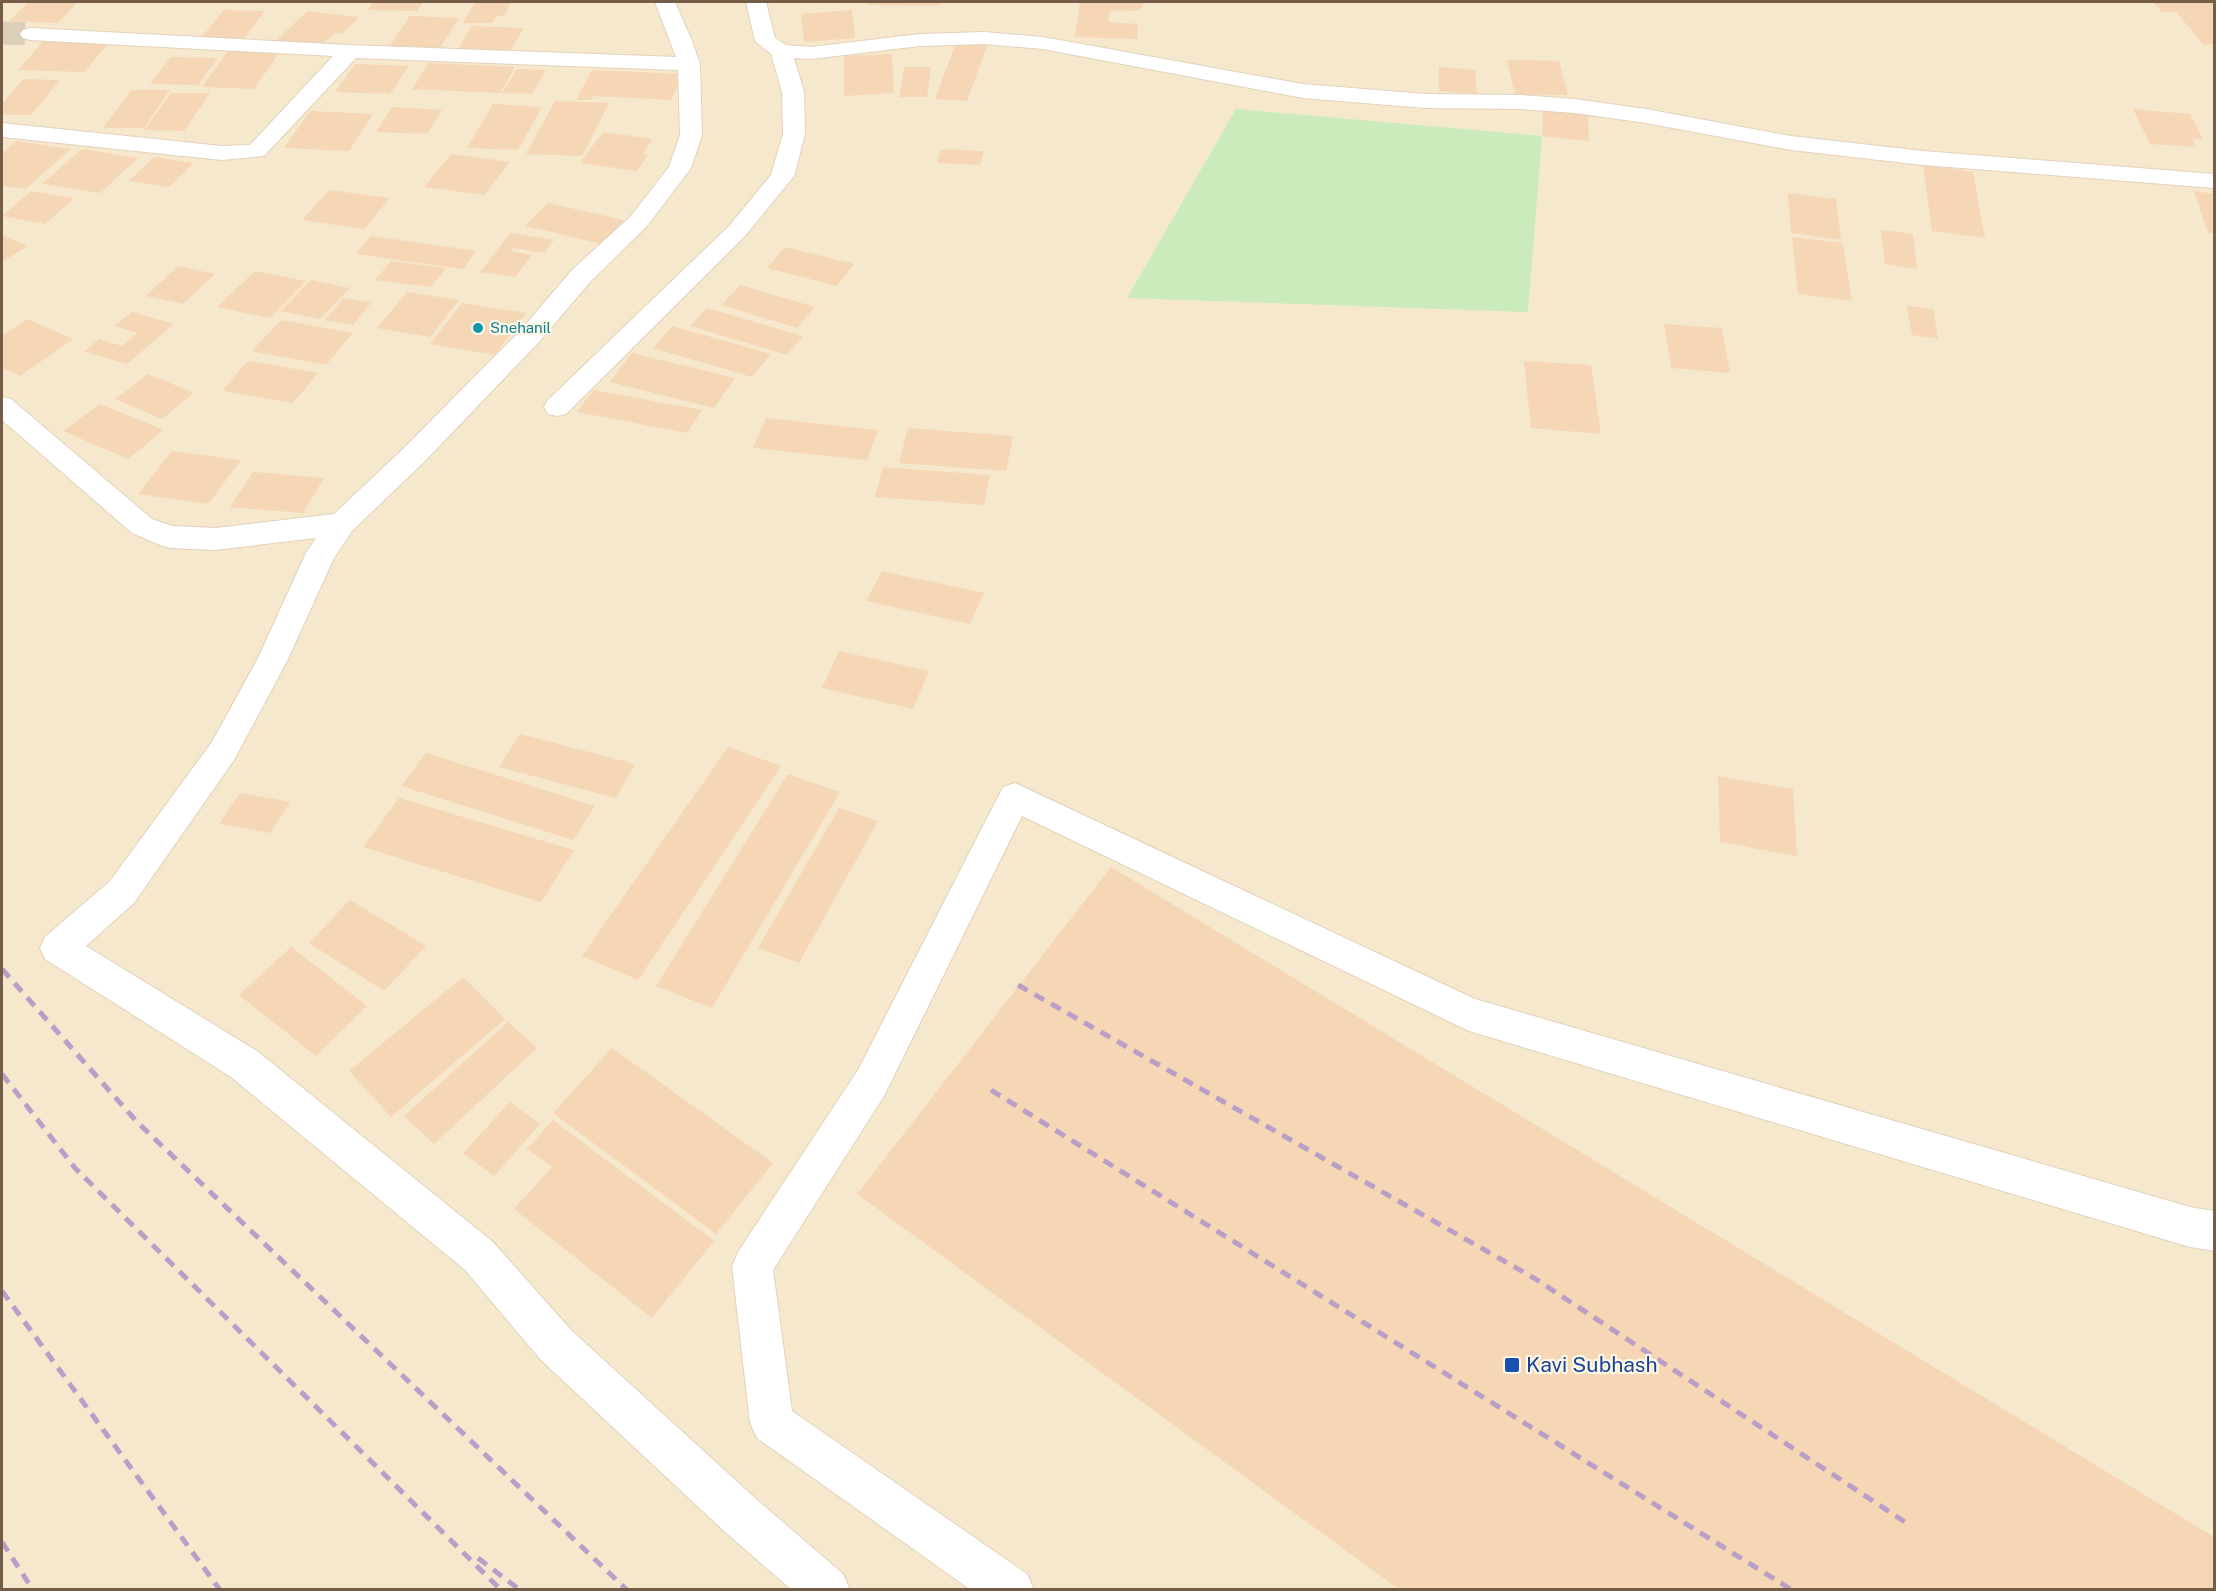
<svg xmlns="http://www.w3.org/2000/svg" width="2216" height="1591" font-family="'Public Sans',sans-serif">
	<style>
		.residential { fill: #f6e8cd }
		.green { fill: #cbebbd }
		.building { fill: #f5d6b5 }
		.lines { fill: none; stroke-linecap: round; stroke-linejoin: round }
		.street-tunnel { stroke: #dccfb9; stroke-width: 23; stroke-dasharray: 23 11; stroke-linecap: butt }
		.street-casing { stroke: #e2d2bb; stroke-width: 2 }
		.street { fill: #fff; fill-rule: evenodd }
		.rail { stroke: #b99ec7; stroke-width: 5; stroke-dasharray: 11 8; stroke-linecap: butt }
		.culture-dot { fill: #0f9aa8; stroke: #fff8e7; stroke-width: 2 }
		.transit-dot { fill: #1a4fb4; stroke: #fff8e7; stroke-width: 2 }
		.labels { text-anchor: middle; stroke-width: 4.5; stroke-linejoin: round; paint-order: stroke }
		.far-culture-label { font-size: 15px; fill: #0d838f; stroke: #fff8e7; text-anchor: start }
		.near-transit-label { font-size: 21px; fill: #164399; stroke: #fff8e7; text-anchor: start }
	</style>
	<rect width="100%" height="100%" fill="#fef5df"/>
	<path class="residential" d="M2 2H2214V1589H2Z"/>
	<path class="green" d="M1236 109 1542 136 1528 312 1127 298Z"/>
	<path class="building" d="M28 2H78L58 23 9 21Z
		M373 2H423L417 11 368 10Z
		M475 2H511L504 16H497L492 23H463Z
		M867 2H941L940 6 867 5Z
		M1080 2H1146L1138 11 1110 10 1108 22 1138 24 1137 39 1075 37Z
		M2153 2H2214V44L2204 45 2176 12H2162Z
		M224 10 265 11 244 39 201 38Z
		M852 10 855 38 804 42 801 14Z
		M307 11 359 17 342 34 334 33 320 48 274 43Z
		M410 16 459 18 440 48 390 46Z
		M472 26 524 28 507 56 455 54Z
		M46 38 112 39 84 72 18 70Z
		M956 43 987 46 967 101 935 99Z
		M231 47 282 49 254 89 202 87Z
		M892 54 894 93 844 96V56Z
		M171 57 218 58 198 85 150 84Z
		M1507 60 1559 61 1568 95 1515 94Z
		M429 63 515 67 500 93 412 89Z
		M355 64 409 66 390 94 335 92Z
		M904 67H931L927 97H899Z
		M1439 67 1475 70 1477 94 1439 91Z
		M517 69 546 70 532 94 502 93Z
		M592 70 683 74 671 100 593 96 591 100H576Z
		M23 79 60 80 31 115H2V104Z
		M131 90H170L144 128H103Z
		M171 93H210L184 131 144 130Z
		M555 101 609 103 582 156 526 154Z
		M493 104 542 107 518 150 467 148Z
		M392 107 442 110 427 134 376 132Z
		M1543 109 1588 114 1589 141 1542 136Z
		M2133 109 2190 114 2203 139 2192 138 2196 147 2150 144Z
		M310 111 373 114 349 151 284 148Z
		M603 132 653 139 643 154 648 155 637 171 580 163Z
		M16 141 71 149 25 189 2 186V153Z
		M82 149 138 158 100 193 42 184Z
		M941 149 984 151 980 165 937 163Z
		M451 154 510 162 484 195 424 187Z
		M154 157 194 163 169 187 129 181Z
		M1923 165 1973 172 1985 238 1932 231Z
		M329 190 390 198 364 229 302 220Z
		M31 191 74 198 45 224 2 216Z
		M2194 191 2214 194V233H2208Z
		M1788 193 1836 199 1841 240 1791 233Z
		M548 203 624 220 602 244 525 226Z
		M1881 230 1913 234 1917 269 1885 264Z
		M510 233 554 240 544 253 513 248 510 251 532 255 515 277 480 272Z
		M2 235 28 246 2 262Z
		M371 236 476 251 463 269 356 254Z
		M1792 237 1843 243 1852 301 1798 294Z
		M785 247 854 264 837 286 767 268Z
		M391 261 446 268 431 287 375 280Z
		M178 266 215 274 183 304 146 296Z
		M255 271 306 281 270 318 217 307Z
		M311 280 350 288 320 319 281 311Z
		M740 285 815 307 797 328 722 305Z
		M407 292 459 300 430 337 377 328Z
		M344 298 371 303 353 325 325 320Z
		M462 303 526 313 495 355 430 344Z
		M1907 306 1933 309 1938 339 1912 335Z
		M707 308 803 336 787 355 690 326Z
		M132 312 174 324 127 364 84 352 99 339 122 346 137 333 114 326Z
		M27 319 73 339 20 376 2 368V336Z
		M281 320 353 333 326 365 252 351Z
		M1664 324 1722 328 1730 373 1671 368Z
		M672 326 771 354 752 377 653 348Z
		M632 353 735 378 714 408 610 382Z
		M248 361 318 373 293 403 222 391Z
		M1524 361 1591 365 1601 434 1531 428Z
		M148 374 194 393 162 419 115 399Z
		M593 390 702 410 687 433 577 412Z
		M100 404 164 430 128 459 63 431Z
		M766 418 878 430 867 460 753 448Z
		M908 428 1013 436 1006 471 899 463Z
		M172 451 241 460 208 504 138 494Z
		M883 467 990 475 984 505 875 497Z
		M253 472 324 478 303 513 230 507Z
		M882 571 984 593 970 624 866 601Z
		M839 651 929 671 913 709 822 688Z
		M520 734 635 764 616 798 499 767Z
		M728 747 781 766 638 980 582 956Z
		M426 753 595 806 573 840 401 786Z
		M788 774 840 792 712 1008 656 986Z
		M1718 776 1793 789 1797 856 1720 842Z
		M240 793 290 802 270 833 219 824Z
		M399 798 574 850 541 902 363 847Z
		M839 808 878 821 799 963 758 948Z
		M1111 867 2214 1537V1590H1400L857 1194Z
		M350 900 426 946 384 991 309 943Z
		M291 947 367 1006 316 1056 239 995Z
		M463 977 505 1019 391 1117 349 1071Z
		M508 1022 537 1048 434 1144 404 1116Z
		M612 1048 773 1163 716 1234 553 1113Z
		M510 1102 540 1124 494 1176 463 1153Z
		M553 1120 714 1241 652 1318 514 1209 552 1167 527 1149Z"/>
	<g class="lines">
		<path class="street-tunnel" d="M2 33 30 34"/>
		<defs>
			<path id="street" d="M655 2H675L692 41 700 64 702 135 691 168 647 226 590 282 539 342 424 462 352 531 334 558 287 661 234 760 134 903 86 946 257 1051 493 1242 571 1330 755 1498 843 1574 850 1590H792L723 1530 541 1360 465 1270 231 1077 45 959 40 948 45 937 110 881 212 742 258 658 306 553 316 538 215 550 170 548 160 545 132 533 2 420V397L11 399 152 519 172 526 215 528 334 514 404 448 521 330 572 270 631 216 669 167 680 135 678 70 356 58 264 156 222 160 2 137V123L222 146 250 145 333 56 30 40 23 38 20 34 23 30 30 28 350 45 676 57Z
				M746 2H766L775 38 786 45 811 47 920 34 984 32 1043 37 1303 84 1425 94 1521 95 1575 99 1646 109 1791 136 1923 151 2214 174V188L1923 165 1791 150 1646 123 1575 113 1521 109 1425 108 1303 98 1043 49 984 44 920 46 811 59 794 58 804 92 805 134 794 176 745 236 566 414 557 416 548 414 544 407 548 400 729 226 771 175 783 134 782 92 771 54 755 41Z
				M1015 783 1475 999 2190 1207 2214 1211V1251L2190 1247 1469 1031 1022 816 884 1096 773 1270 792 1411 1027 1574 1034 1590H971L757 1438 750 1423 732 1266 738 1252 858 1070 1003 787Z"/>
		</defs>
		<use href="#street" class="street-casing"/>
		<use href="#street" class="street"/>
		<path class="rail" d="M2 969 137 1122 627 1590
			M1018 985 1534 1278 1905 1522
			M2 1074 75 1168 501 1590
			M991 1090 1792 1590
			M2 1291 220 1590
			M2 1542 33 1590
			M478 1558 520 1590"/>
	</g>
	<circle class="culture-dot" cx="478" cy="328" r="6"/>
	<rect class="transit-dot" x="1504" y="1357" width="16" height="16" rx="3"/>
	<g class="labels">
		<g class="far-culture-label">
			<text x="490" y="333">Snehanil</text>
		</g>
		<g class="near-transit-label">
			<text x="1526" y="1372">Kavi Subhash</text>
		</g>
	</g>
	<rect width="2216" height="1591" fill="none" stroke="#755c46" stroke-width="6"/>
</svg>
